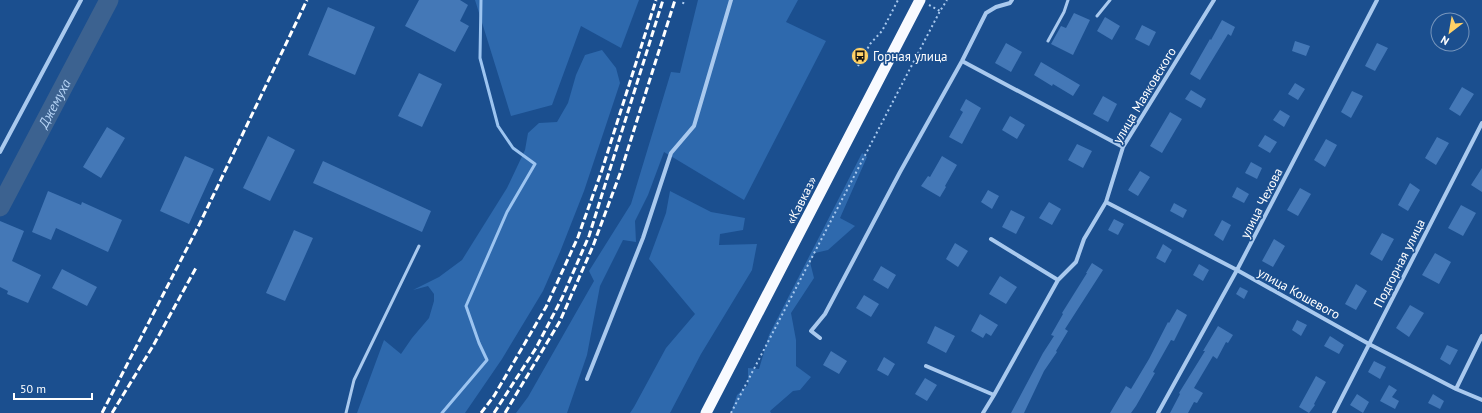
<svg xmlns="http://www.w3.org/2000/svg" width="1482" height="413" font-family="'PT Sans',sans-serif">
	<style>
		.green { fill: #2e69ad }
		.lines { fill: none; stroke-linecap: round; stroke-linejoin: round }
		.stream { stroke: #9cc4f0; stroke-width: 3 }
		.river { stroke: #3c6290; stroke-width: 19 }
		.building { fill: #4478b7 }
		.path { stroke: #a9c9ee; stroke-width: 2; stroke-dasharray: 2 3; stroke-linecap: butt }
		.service { stroke: #a9c9ee; stroke-width: 3 }
		.minor { stroke: #a9c9ee; stroke-width: 4 }
		.trunk { stroke: #f8faff; stroke-width: 11 }
		.rail { stroke: #fff; stroke-width: 3; stroke-dasharray: 7 3; stroke-linecap: butt }
		.labels { text-anchor: middle; stroke-width: 3.5; stroke-linejoin: round; paint-order: stroke }
		.poi-label { font-size: 13px; fill: #fff; stroke: #1b4f8f; text-anchor: start }
		.street-label { font-size: 13px; fill: #fff; stroke: #1b4f8f }
		.water-label { font-size: 14px; font-style: italic; fill: #b5d3f5; stroke: #1b4f8f }
	</style>
	<rect width="100%" height="100%" fill="#1b4f8f"/>
	<path class="green" d="M475 0H639L621 48 581 26 552 105 511 116Z
		M698 0H798L786 22 826 41 744 200 664 152 648 195 635 221 636 242 623 240 600 286 587 355 567 413H516L528 397 594 281 589 271 631 204 671 72 680 73Z
		M602 50 616 68 620 83 584 191 560 252 543 291 502 359 465 413H357L384 340 401 354 412 338 429 318 434 301V294L428 286 413 290 439 277 462 260 507 188 525 150 528 133 539 123 557 122 568 103 576 75 585 55Z
		M862 153 867 157 840 218 855 226 828 250 815 253 810 262 814 278 791 313 796 340V366L811 377 800 390 793 391 770 411 771 413H731L737 395 748 385V368L759 369 769 335Z
		M670 191 711 212 745 218 743 230 720 234 719 245 757 244 752 270 701 354 670 413H630L634 407 666 348 695 314 649 259 666 213Z"/>
	<g class="lines">
		<path class="stream" d="M442 413 487 360 479 343 466 306 507 212 535 164 513 148 498 126 480 58 481 0"/>
		<path class="river" id="s1" d="M0 207 109 0"/>
	</g>
	<path class="building" d="M419 0H460L468 5 460 21 469 26 455 52 405 26Z
		M328 7 375 27 355 75 308 55Z
		M1074 13 1090 20 1073 55 1051 44 1061 26 1066 28Z
		M1105 17 1120 26 1112 40 1097 31Z
		M1222 20 1235 27 1231 36 1228 34 1200 80 1190 74 1210 39 1211 40Z
		M1142 25 1156 32 1149 46 1135 39Z
		M1295 41 1310 46 1306 56 1292 51Z
		M1006 43 1022 52 1011 72 995 63Z
		M1377 43 1388 48 1375 71 1365 66Z
		M1041 62 1080 85 1073 96 1053 84 1052 86 1034 75Z
		M419 73 442 84 422 127 398 116Z
		M1295 83 1305 89 1298 100 1288 94Z
		M1462 87 1474 94 1460 116 1449 109Z
		M1191 90 1206 99 1201 108 1185 99Z
		M1352 91 1363 96 1351 118 1341 112Z
		M1103 96 1117 104 1108 122 1093 114Z
		M966 99 981 108 962 144 949 137 963 112 960 110Z
		M1280 110 1290 116 1284 127 1273 120Z
		M1170 112 1182 119 1162 153 1150 146Z
		M1010 116 1025 125 1017 139 1002 130Z
		M107 127 125 138 101 178 83 167Z
		M1265 135 1277 142 1270 153 1258 146Z
		M268 136 295 150 270 201 243 188Z
		M1437 137 1449 143 1436 165 1425 158Z
		M1326 139 1337 145 1325 167 1314 160Z
		M1077 144 1092 151 1083 168 1068 160Z
		M185 156 214 169 189 224 160 211Z
		M942 156 957 165 945 186 946 187 940 197 921 186 928 176 930 177Z
		M323 161 431 211 422 232 313 183Z
		M1251 162 1262 168 1257 179 1245 173Z
		M1482 168V192L1471 185Z
		M1140 171 1150 177 1138 196 1128 190Z
		M1410 183 1420 190 1408 211 1398 205Z
		M1237 187 1249 194 1244 203 1232 197Z
		M1300 188 1311 194 1298 216 1287 210Z
		M988 190 999 196 992 209 981 202Z
		M48 191 81 205 82 202 122 220 108 252 56 228 51 240 32 232Z
		M1049 202 1061 209 1052 225 1039 218Z
		M1174 203 1187 210 1183 218 1170 211Z
		M1461 205 1476 213 1463 236 1448 228Z
		M1011 210 1025 217 1016 234 1002 227Z
		M1114 219 1124 224 1118 235 1108 230Z
		M1222 220 1231 225 1223 241 1214 235Z
		M0 221 24 231 12 261 41 275 28 303 7 294 8 291 0 287Z
		M294 230 313 238 285 301 266 293Z
		M1382 233 1394 239 1382 261 1370 254Z
		M1274 239 1285 246 1273 267 1262 261Z
		M955 243 968 251 958 267 946 259Z
		M1163 244 1172 250 1165 263 1156 258Z
		M1435 253 1451 262 1439 284 1422 275Z
		M1092 263 1103 270 1065 329 1068 331 1056 351 1057 352 1044 371 1024 413H1011L1043 353 1054 336 1051 335 1063 314 1062 313 1087 273H1086Z
		M1199 264 1209 270 1203 281 1193 275Z
		M881 266 896 275 888 289 873 280Z
		M62 269 97 287 87 306 52 288Z
		M1000 276 1017 287 1006 304 989 294Z
		M1356 284 1367 291 1356 310 1345 304Z
		M1240 287 1248 291 1244 299 1236 294Z
		M864 295 879 304 871 317 856 308Z
		M1410 305 1424 313 1409 337 1396 328Z
		M1177 309 1187 315 1174 341 1171 340 1153 372 1155 373 1136 406 1131 413H1110L1126 386 1131 389 1149 359 1168 322 1169 323Z
		M980 314 998 325 991 336 986 333 983 338 971 331Z
		M1297 320 1307 325 1301 336 1292 330Z
		M935 326 955 336 946 353 927 343Z
		M1218 326 1233 335 1228 343 1226 342 1217 359 1213 356 1194 388 1203 393 1197 403 1194 402 1188 413H1170L1180 394 1179 393 1205 351H1203Z
		M1330 336 1344 345 1339 354 1324 346Z
		M1447 345 1458 350 1450 365 1440 359Z
		M831 351 847 361 839 374 823 365Z
		M884 357 895 364 888 376 877 370Z
		M1374 361 1386 367 1380 379 1368 372Z
		M1316 376 1326 382 1314 404 1315 405 1309 413 1299 407Z
		M925 378 937 385 927 401 915 394Z
		M1389 385 1397 390 1392 397 1399 401 1395 409 1380 401Z
		M1357 394 1369 402 1363 413 1350 405Z
		M1433 394 1444 401 1440 409 1428 403Z"/>
	<g class="lines">
		<path class="path" d="M683 4 684 0
			M929 5 940 11
			M858 66 870 44 882 31 898 0
			M731 413 940 11 947 0"/>
		<path class="service" d="M1097 16 1110 0
			M1048 41 1064 12 1068 0
			M346 413 354 380 419 246"/>
		<path class="minor" d="M962 61 1123 147
			M0 152 81 0
			M1106 202 1237 270 1369 344 1456 389 1482 400
			M991 239 1058 280
			M820 338 811 331 825 314 900 172 962 61 986 13 996 7 1010 3 1012 0
			M926 366 994 395
			M587 379 643 238 671 153 694 126 731 0
			M1456 389 1482 336
			M983 413 994 395 1058 280 1076 262 1084 239 1106 202 1123 147 1214 0
			M1158 413 1237 270 1377 0
			M1334 413 1482 123"/>
		<path class="trunk" d="M706 413 920 0"/>
		<path class="rail" d="M102 413 199 225 307 0
			M112 413 153 346 197 266
			M481 413 494 396 546 307 578 237 602 170 656 0
			M494 413 536 348 562 298 589 236 663 0
			M505 413 560 321 593 246 621 171 675 0"/>
	</g>
	<defs>
		<symbol id="bus-disc" viewBox="-11 -11 22 22"><circle r="9.5" fill="#ffd166" stroke="#1b4f8f"/><path d="M-5-6H5V4H4V6H2V4H-2V6H-4V4H-5ZM-3.5-4V0h7V-4ZM-3.5 1.2v1.5H-2V1.2ZM2 1.2v1.5H3.5V1.2Z" fill="#111"/></symbol>
	</defs>
	<g fill-rule="evenodd">
		<use href="#bus-disc" x="850" y="46" width="20" height="20"/>
	</g>
	<g class="labels">
		<g class="poi-label">
			<text x="873" y="61">Горная улица</text>
		</g>
		<g class="street-label">
			<text transform="translate(1144 95) rotate(-59)" y="5">улица Маяковского</text>
			<text transform="translate(801 200) rotate(-63)" y="5">«Кавказ»</text>
			<text transform="translate(1261 203) rotate(-63)" y="5">улица Чехова</text>
			<text transform="translate(1399 263) rotate(-63)" y="5">Подгорная улица</text>
			<text transform="translate(1299 293) rotate(29)" y="5">улица Кошевого</text>
		</g>
		<g class="water-label">
			<text dy="5" stroke="none"><textPath href="#s1" startOffset="117">Джемуха</textPath></text>
		</g>
	</g>
	<g transform="translate(1450 32) rotate(211)"><circle r="19" fill="#1b4f8f" stroke="#7695bc"/>
	<path d="M0-3L7 15L0 10L-7 15Z" fill="#ffd166"/>
	<text y="-6" font-size="11" font-weight="bold" text-anchor="middle" fill="#ffffff">N</text>
	</g>
	<path d="M14 393v6h78v-6" fill="none" stroke="#ffffff" stroke-width="2"/>
	<text x="20" y="393" font-size="12" fill="#ffffff" stroke="#1b4f8f" stroke-width="3" paint-order="stroke">50 m</text>
</svg>
